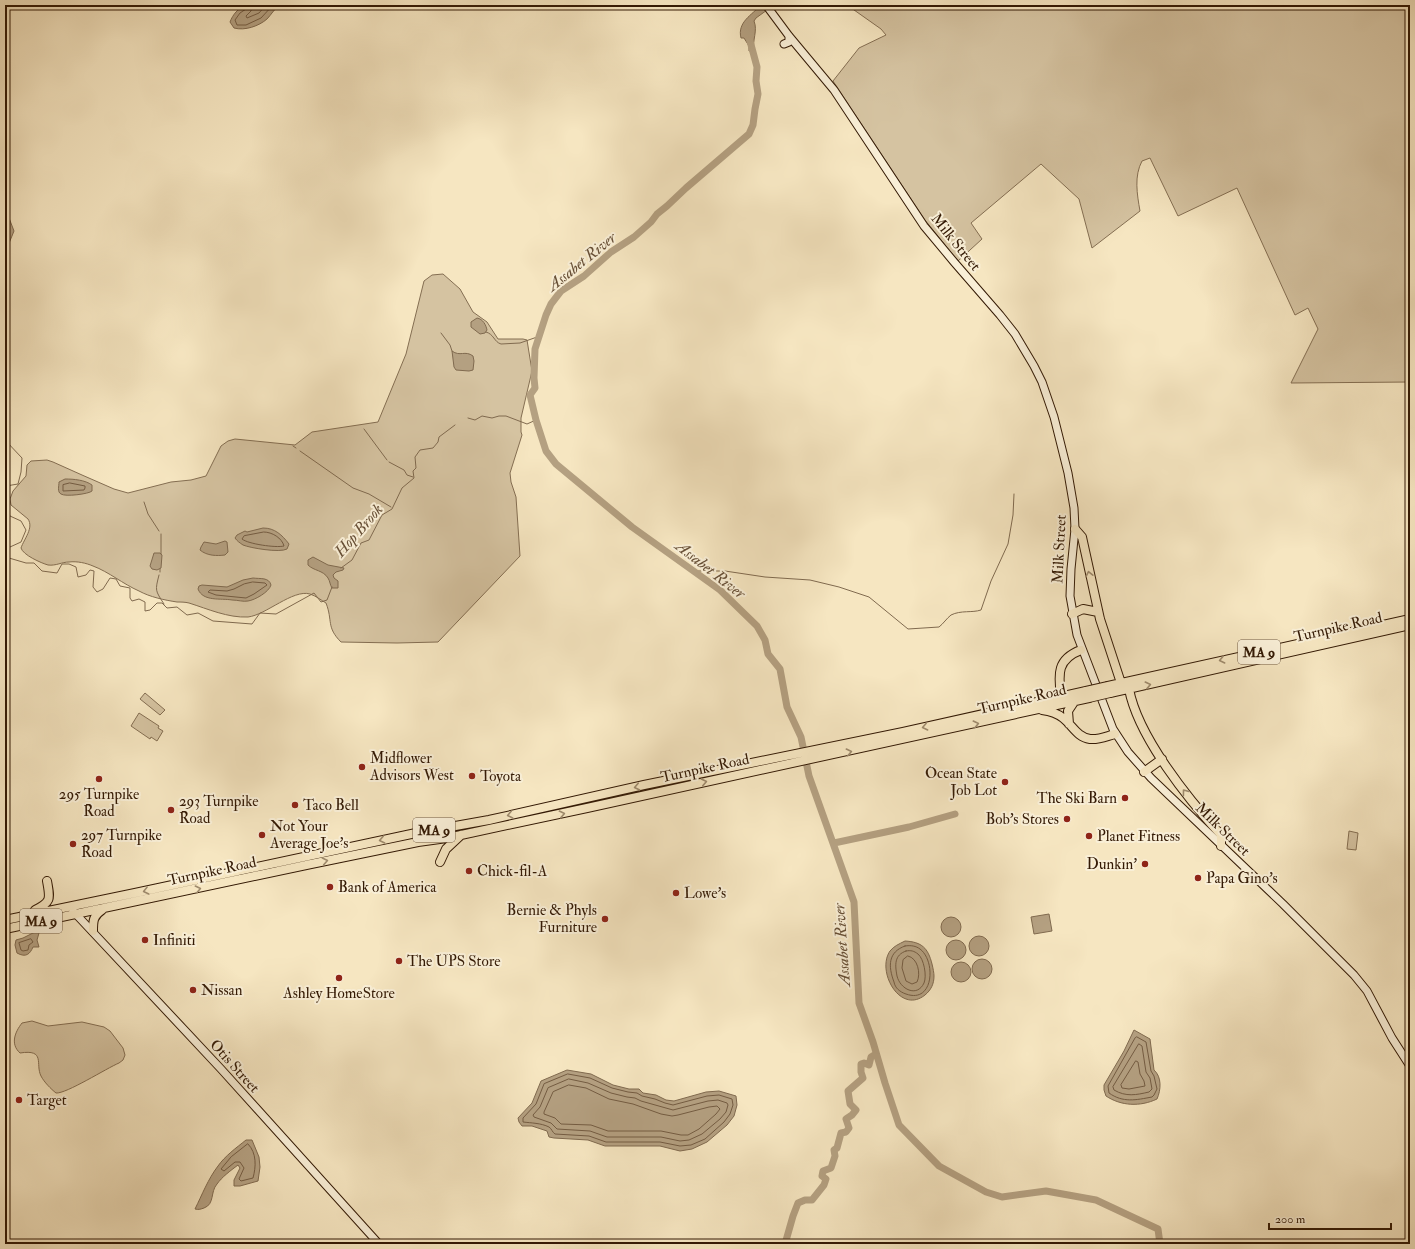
<svg xmlns="http://www.w3.org/2000/svg" width="1415" height="1249" font-family="'IM FELL Double Pica',serif">
	<style>
		.green { fill: #d5c3a1; stroke: #846e52 }
		.water { fill: #b4a081; stroke: #806a4f }
		.lines { fill: none; stroke-linecap: round; stroke-linejoin: round }
		.shore { stroke: #745c42; stroke-width: 1 }
		.stream { stroke: #806a4f; stroke-width: 1 }
		.river { stroke: #b4a081; stroke-width: 7 }
		.secondary-casing { stroke: #331904; stroke-width: 9 }
		.highway-casing { stroke: #331904; stroke-width: 10 }
		.secondary { stroke: #f9efd7; stroke-width: 7 }
		.highway { stroke: #f6e6c1; stroke-width: 8 }
		.highway-bridge-casing { stroke: #331904; stroke-width: 10; stroke-linecap: butt }
		.highway-bridge { stroke: #f6e6c1; stroke-width: 8 }
		.oneway { stroke: #9e8a6c }
		.poi-dot { fill: #8f2418; stroke: #f9efd7; stroke-width: 1.5 }
		.labels { text-anchor: middle; stroke-width: 4; stroke-linejoin: round; paint-order: stroke }
		.shield { fill: #f9efd7; stroke: #6e5943; stroke-width: 1 }
		.shield-label { font-size: 14px; font-weight: bold; fill: #331904 }
		.street-label { font-size: 15px; fill: #331904; stroke: #f9efd7 }
		.poi-label { font-size: 15px; fill: #331904; stroke: #f9efd7; text-anchor: start }
		.water-label { font-size: 16px; font-style: italic; fill: #674f36; stroke: #f9efd7 }
	</style>
	<rect width="100%" height="100%" fill="#f6e6c1"/>
	<filter id="stains"><feTurbulence type="fractalNoise" baseFrequency=".005" numOctaves="4"/><feColorMatrix values="0 0 0 0 .2 0 0 0 0 .09 0 0 0 0 .02 0 0 0 .5 -.17"/></filter>
	<radialGradient id="worn" r=".72"><stop offset=".6" stop-color="#630" stop-opacity="0"/><stop offset="1" stop-color="#630" stop-opacity=".3"/></radialGradient>
	<path class="green" d="M847 5H1410V382L1291 383 1318 329 1308 308 1295 315 1237 188 1178 216 1150 158 1142 161C1134 176 1137 194 1140 211L1092 248 1079 199 1041 164 971 223 982 239 958 261 925 220 833 81 859 48 886 35 881 29Z
		M443 274 460 289 473 312 487 322 498 339H523L527 340 532 371 521 418V432L522 435 510 473 511 482 516 497 520 556 438 642 397 643 341 642C326 627 333 621 326 603 321 600 316 596 310 594 293 589 266 615 248 617 228 618 208 609 189 603 185 602 181 602 177 602 164 600 150 597 139 591 123 584 109 572 93 566 86 563 77 561 69 562 62 562 56 566 48 565 41 563 23 555 21 548 24 539 34 528 28 519L11 505 10 499 13 491 26 476 27 465 31 461 47 460 53 462 82 475 114 489 128 493 171 482 191 480 206 476 221 446 228 441 235 439 295 445 312 432 378 422 406 354 424 281 432 275Z
		M145 693 165 710 160 715 140 699Z
		M139 713 159 726 158 728 163 731 157 741 151 737 150 739 131 726Z
		M1349 831 1358 833 1356 850 1347 849Z
		M32 1021 48 1026 82 1022 104 1027 110 1031 123 1048 125 1055 123 1060 119 1063C107 1068 66 1094 56 1093 51 1089 44 1082 41 1076 35 1064 46 1049 20 1053 10 1044 15 1032 22 1023Z"/>
	<path class="water" d="M245 5H280C274 9 271 15 267 19 259 26 245 31 234 28L230 22C233 14 238 9 245 5Z
		M761 5H774L756 18 754 21C758 31 752 40 754 50L749 51V46L744 38H741C737 22 752 15 761 5Z
		M9 218 14 231 5 253V220Z
		M477 318C483 319 486 325 487 330L485 333 480 334 471 327V322Z
		M452 351C460 357 465 350 473 356L474 361 473 370 469 371 456 370 454 367Z
		M65 479C74 479 85 480 92 485V491C89 494 65 497 61 494 57 492 59 486 59 482Z
		M263 528C275 528 282 535 289 544L287 549C280 553 250 548 243 545 240 543 237 541 235 538L237 535 245 531 247 532Z
		M225 541 227 542 228 552 225 555C217 556 207 556 200 550L201 547 204 542 216 544Z
		M154 553H160L162 555 161 568 157 570 152 569 150 566Z
		M313 557 328 565 344 568 343 570 336 572 333 575 334 578 338 581V588H332C330 585 330 581 328 578 323 570 314 571 308 565V560Z
		M253 578C260 579 269 577 271 585 269 592 255 600 248 601 243 602 238 600 232 600 221 598 203 602 198 589L199 586 202 585 227 587 243 580Z
		M1049 914 1052 931 1034 934 1031 917Z
		M941 927a10 10 0 1 1 20 0a10 10 0 1 1-20 0Z
		M37 931 39 933 37 940 39 947H33C30 954 26 958 17 953L15 945 16 940 23 938Z
		M969 946a10 10 0 1 1 20 0a10 10 0 1 1-20 0Z
		M946 950a10 10 0 1 1 20 0a10 10 0 1 1-20 0Z
		M905 941C922 942 928 948 932 964 933 968 934 973 934 976 934 984 931 990 925 995 900 1015 876 971 890 951 894 946 899 944 905 941Z
		M972 969a10 10 0 1 1 20 0a10 10 0 1 1-20 0Z
		M951 972a10 10 0 1 1 20 0a10 10 0 1 1-20 0Z
		M1134 1030 1150 1039 1154 1070C1162 1077 1161 1090 1157 1099 1140 1107 1121 1106 1106 1096L1104 1090V1085L1124 1051Z
		M567 1070 591 1074 613 1085 629 1089H639L643 1093 656 1095 666 1100 674 1101 706 1092 719 1091 736 1096 737 1105 734 1116 727 1125 707 1142 692 1149 680 1151 660 1146H605L588 1140 554 1138 549 1137 547 1131 532 1126H522L519 1122 518 1118 532 1103 541 1081Z
		M246 1140H252L259 1157 260 1167 258 1181 240 1186H234V1180L240 1168 238 1165C230 1171 222 1177 217 1184 210 1192 215 1204 204 1208 201 1209 199 1210 195 1209 202 1195 208 1179 218 1166 225 1156 236 1148 246 1140Z"/>
	<g class="lines">
		<path class="shore" d="M247 5 246 9 240 13 235 20 237 25H246L261 18 273 5
			M252 5 251 11 246 16 247 18 259 13 266 5
			M70 483 85 486V488L84 490 63 491V485Z
			M264 532C272 532 282 538 284 546 276 548 248 544 242 539L244 536Z
			M253 582 265 583 267 585 254 594 246 598 216 595 208 592 210 590 227 591 234 589 244 584Z
			M31 939 33 942 29 945 28 950 23 951 21 950 19 943Z
			M905 946C911 945 916 946 920 949 936 961 934 1004 906 994 900 992 895 988 894 982 888 966 888 952 905 946Z
			M906 951C911 950 914 951 918 954 924 959 927 976 924 983 917 998 900 989 897 976 895 965 894 955 906 951Z
			M908 956C918 958 921 974 917 982L912 984 906 981 902 968 903 960Z
			M1137 1037 1146 1042 1151 1071 1154 1076 1157 1089 1154 1095 1152 1097C1136 1100 1123 1103 1109 1093L1108 1086 1135 1038Z
			M1139 1044 1142 1046 1146 1072 1150 1078 1152 1089 1149 1092C1136 1095 1126 1097 1114 1090L1113 1087Z
			M1136 1061 1138 1062 1140 1074 1144 1081 1145 1086 1129 1089 1122 1088 1121 1085Z
			M568 1074 590 1078 612 1088 628 1092 637 1093 642 1096 655 1099 665 1103 673 1105 707 1096 719 1095 732 1099 733 1105 730 1114 724 1122 705 1139 691 1145 680 1146 660 1142H606L589 1136 555 1134C552 1132 552 1129 549 1127 541 1123 531 1123 523 1122V1118L536 1104 544 1084Z
			M569 1079 588 1083 611 1093 627 1097 635 1098 641 1101 673 1110 708 1101 718 1100 727 1103 728 1105 726 1112 720 1119 702 1134 689 1140 680 1141 661 1137H607L590 1131 557 1129 551 1123 534 1117 533 1115 540 1107 548 1088Z
			M569 1085 586 1088 609 1099 633 1104 661 1114 672 1116 678 1115 709 1107 717 1106 720 1109 716 1114 699 1129 688 1135H681L661 1131H608L591 1125 561 1124 555 1118 544 1114V1112L553 1092Z
			M248 1144C257 1153 256 1167 253 1178L241 1181 239 1179 244 1168 240 1162H235L224 1171 221 1169 231 1157Z"/>
		<path class="stream" d="M486 332C494 334 494 342 501 344L520 343 540 336
			M441 333 450 345 452 351
			M468 418 475 420 482 416 492 418 499 416H506L527 424 536 420
			M364 429 387 460
			M5 440 22 458 21 472 18 484 6 486 5 488
			M293 446 296 448
			M300 451 353 488 369 494 391 507
			M389 462 404 470 407 475 413 477
			M144 502 148 514 159 531
			M5 509 10 516 21 521 26 530 21 542 10 547 5 552
			M161 534V554
			M5 553 9 558 26 563H34L42 571 57 573 62 564H69L76 567 78 577 86 575 90 570 94 571 93 587 97 592 103 589 110 578 116 579 120 586 130 588V598L132 601 139 599 145 602V611L150 610 157 603H162L167 608 177 607 187 615 198 613 213 621 252 624 260 613 276 614 314 593 321 602 327 600 332 587
			M341 568 352 560 361 543 369 540 382 515 392 509 402 488 414 478 413 471 416 468 415 457 420 450 433 448 438 442 439 437 455 425
			M693 571H725L765 577 810 580 839 587 869 597 908 629 939 627C943 624 947 618 951 615 961 610 972 613 981 610L991 581 1008 544 1013 515 1014 494
			M160 572V569
			M159 575C155 591 155 590 164 604"/>
		<path class="river" d="M750 41 757 67 756 81 758 94 755 109 753 125 749 134 686 188 667 206 657 214 651 222 634 237 611 252 584 276 561 291 551 304 546 315 535 349 534 378 535 388 530 395 536 420 546 451 556 464 632 527 720 590 757 626 765 640 768 654 780 669 787 707 801 737 809 776 854 902 859 1003 873 1042 885 1083 899 1125 939 1166 986 1192 1002 1197 1046 1191 1096 1200 1158 1229 1160 1244
			M834 843 909 827 955 814
			M785 1244 793 1216 798 1203 805 1200H812L824 1185 826 1179 822 1176 823 1171 831 1168 835 1156 834 1150 837 1148 841 1133 846 1132 849 1128 846 1119 852 1115 856 1110 850 1104 848 1091 863 1078 861 1072V1064L864 1063 869 1065 871 1057 876 1054"/>
		<defs>
			<path id="secondary" d="M766 5 789 36 834 90 924 226 954 262 1000 315 1015 334 1034 366 1042 382 1054 417 1068 473 1074 508 1075 529 1071 569 1070 596 1077 635 1113 729 1128 752 1151 778 1283 904 1354 975 1367 991 1392 1038 1410 1066
				M784 44 789 42V36
				M73 911 221 1069 379 1244"/>
			<path id="highway" d="M1075 529 1082 537 1100 619 1121 683
				M1072 614 1083 609 1098 612
				M1108 686 1410 619
				M1129 689C1138 737 1189 800 1221 835V846
				M1110 693 1410 625
				M1061 696C1058 674 1057 659 1081 650
				M1042 710C1050 711 1057 713 1063 718 1073 726 1077 737 1090 739 1099 740 1107 736 1115 734
				M1069 724 1068 711 1074 702
				M1144 772 1162 759
				M440 862 446 849 461 835
				M35 910C52 902 50 898 47 881
				M5 920 135 893 416 833 489 820 644 785 903 732 1086 691
				M5 929 311 864 418 842 447 838 587 808 1089 698
				M93 931C93 921 93 916 102 910"/>
		</defs>
		<use href="#secondary" class="secondary-casing"/>
		<use href="#highway" class="highway-casing"/>
		<use href="#secondary" class="secondary"/>
		<use href="#highway" class="highway"/>
		<defs>
			<path id="highway-bridge" d="M1086 691 1108 686
				M1089 698 1110 693"/>
		</defs>
		<use href="#highway-bridge" class="highway-bridge-casing"/>
		<use href="#highway-bridge" class="highway-bridge"/>
	</g>
	<defs><path id="oneway-chevron" d="M-2-3.5L2.5 0L-2 3.5" fill="none" stroke-width="1.6" stroke-linecap="round" stroke-linejoin="round"/></defs>
	<g class="oneway">
		<use href="#oneway-chevron" transform="translate(1089 574) rotate(-102)"/>
		<use href="#oneway-chevron" transform="translate(1222 660) rotate(167)"/>
		<use href="#oneway-chevron" transform="translate(1148 685) rotate(-13)"/>
		<use href="#oneway-chevron" transform="translate(976 724) rotate(-13)"/>
		<use href="#oneway-chevron" transform="translate(925 727) rotate(168)"/>
		<use href="#oneway-chevron" transform="translate(849 752) rotate(-12)"/>
		<use href="#oneway-chevron" transform="translate(704 782) rotate(-12)"/>
		<use href="#oneway-chevron" transform="translate(637 787) rotate(168)"/>
		<use href="#oneway-chevron" transform="translate(1185 792) rotate(-127)"/>
		<use href="#oneway-chevron" transform="translate(562 814) rotate(-12)"/>
		<use href="#oneway-chevron" transform="translate(510 815) rotate(168)"/>
		<use href="#oneway-chevron" transform="translate(382 840) rotate(168)"/>
		<use href="#oneway-chevron" transform="translate(325 861) rotate(-11)"/>
		<use href="#oneway-chevron" transform="translate(198 889) rotate(-12)"/>
		<use href="#oneway-chevron" transform="translate(146 891) rotate(166)"/>
	</g>
	<g class="poi-dot">
		<circle cx="362" cy="767" r="4"/>
		<circle cx="472" cy="776" r="4"/>
		<circle cx="99" cy="779" r="4"/>
		<circle cx="1005" cy="782" r="4"/>
		<circle cx="1125" cy="798" r="4"/>
		<circle cx="295" cy="805" r="4"/>
		<circle cx="171" cy="810" r="4"/>
		<circle cx="1067" cy="819" r="4"/>
		<circle cx="262" cy="835" r="4"/>
		<circle cx="1089" cy="836" r="4"/>
		<circle cx="73" cy="844" r="4"/>
		<circle cx="1145" cy="864" r="4"/>
		<circle cx="469" cy="871" r="4"/>
		<circle cx="1198" cy="878" r="4"/>
		<circle cx="330" cy="887" r="4"/>
		<circle cx="676" cy="893" r="4"/>
		<circle cx="605" cy="919" r="4"/>
		<circle cx="145" cy="940" r="4"/>
		<circle cx="399" cy="961" r="4"/>
		<circle cx="339" cy="978" r="4"/>
		<circle cx="193" cy="990" r="4"/>
		<circle cx="19" cy="1100" r="4"/>
	</g>
	<g class="labels">
		<g class="shield">
			<rect x="1238" y="640" width="42" height="24" rx="3"/>
			<rect x="413" y="818" width="42" height="24" rx="3"/>
			<rect x="20" y="909" width="42" height="24" rx="3"/>
		</g>
		<g class="shield-label">
			<text x="1259" y="657">MA 9</text>
			<text x="434" y="835">MA 9</text>
			<text x="41" y="926">MA 9</text>
		</g>
		<g class="street-label">
			<text transform="translate(956 242) rotate(51)" y="5">Milk Street</text>
			<text transform="translate(1059 549) rotate(-87)" y="5">Milk Street</text>
			<text transform="translate(1338 627) rotate(-13)" y="5">Turnpike Road</text>
			<text transform="translate(1022 699) rotate(-13)" y="5">Turnpike Road</text>
			<text transform="translate(705 768) rotate(-12)" y="5">Turnpike Road</text>
			<text transform="translate(1223 829) rotate(44)" y="5">Milk Street</text>
			<text transform="translate(212 871) rotate(-12)" y="5">Turnpike Road</text>
			<text transform="translate(235 1066) rotate(48)" y="5">Otis Street</text>
		</g>
		<g class="poi-label">
			<text x="370" y="763">Midflower<tspan x="370" dy="17">Advisors West</tspan></text>
			<text x="997" y="778" text-anchor="end">Ocean State<tspan x="997" dy="17">Job Lot</tspan></text>
			<text x="480" y="781">Toyota</text>
			<text x="99" y="799" text-anchor="middle">295 Turnpike<tspan x="99" dy="17">Road</tspan></text>
			<text x="1117" y="803" text-anchor="end">The Ski Barn</text>
			<text x="179" y="806">293 Turnpike<tspan x="179" dy="17">Road</tspan></text>
			<text x="303" y="810">Taco Bell</text>
			<text x="1059" y="824" text-anchor="end">Bob's Stores</text>
			<text x="270" y="831">Not Your<tspan x="270" dy="17">Average Joe's</tspan></text>
			<text x="81" y="840">297 Turnpike<tspan x="81" dy="17">Road</tspan></text>
			<text x="1097" y="841">Planet Fitness</text>
			<text x="1137" y="869" text-anchor="end">Dunkin'</text>
			<text x="477" y="876">Chick-fil-A</text>
			<text x="1206" y="883">Papa Gino's</text>
			<text x="338" y="892">Bank of America</text>
			<text x="684" y="898">Lowe's</text>
			<text x="597" y="915" text-anchor="end">Bernie &amp; Phyls<tspan x="597" dy="17">Furniture</tspan></text>
			<text x="153" y="945">Infiniti</text>
			<text x="407" y="966">The UPS Store</text>
			<text x="201" y="995">Nissan</text>
			<text x="339" y="998" text-anchor="middle">Ashley HomeStore</text>
			<text x="27" y="1105">Target</text>
		</g>
		<g class="water-label">
			<text transform="translate(581 261) rotate(-39)" y="6">Assabet River</text>
			<text transform="translate(358 530) rotate(-49)" y="6">Hop Brook</text>
			<text transform="translate(711 569) rotate(38)" y="6">Assabet River</text>
			<text transform="translate(841 945) rotate(-94)" y="6">Assabet River</text>
		</g>
	</g>
	<rect width="1415" height="1249" fill="none" stroke="#f6e6c1" stroke-width="20"/>
	<rect x="6" y="6" width="1403" height="1237" fill="none" stroke="#331904" stroke-width="2"/>
	<rect x="10" y="10" width="1395" height="1229" fill="none" stroke="#331904"/>
	<path d="M1269 1223v6h122v-6" fill="none" stroke="#331904" stroke-width="2"/>
	<text x="1275" y="1223" font-size="12" fill="#331904" stroke="#f9efd7" stroke-width="3" paint-order="stroke">200 m</text>
	<rect width="100%" height="100%" filter="url(#stains)"/>
	<rect width="100%" height="100%" fill="url(#worn)"/>
</svg>
